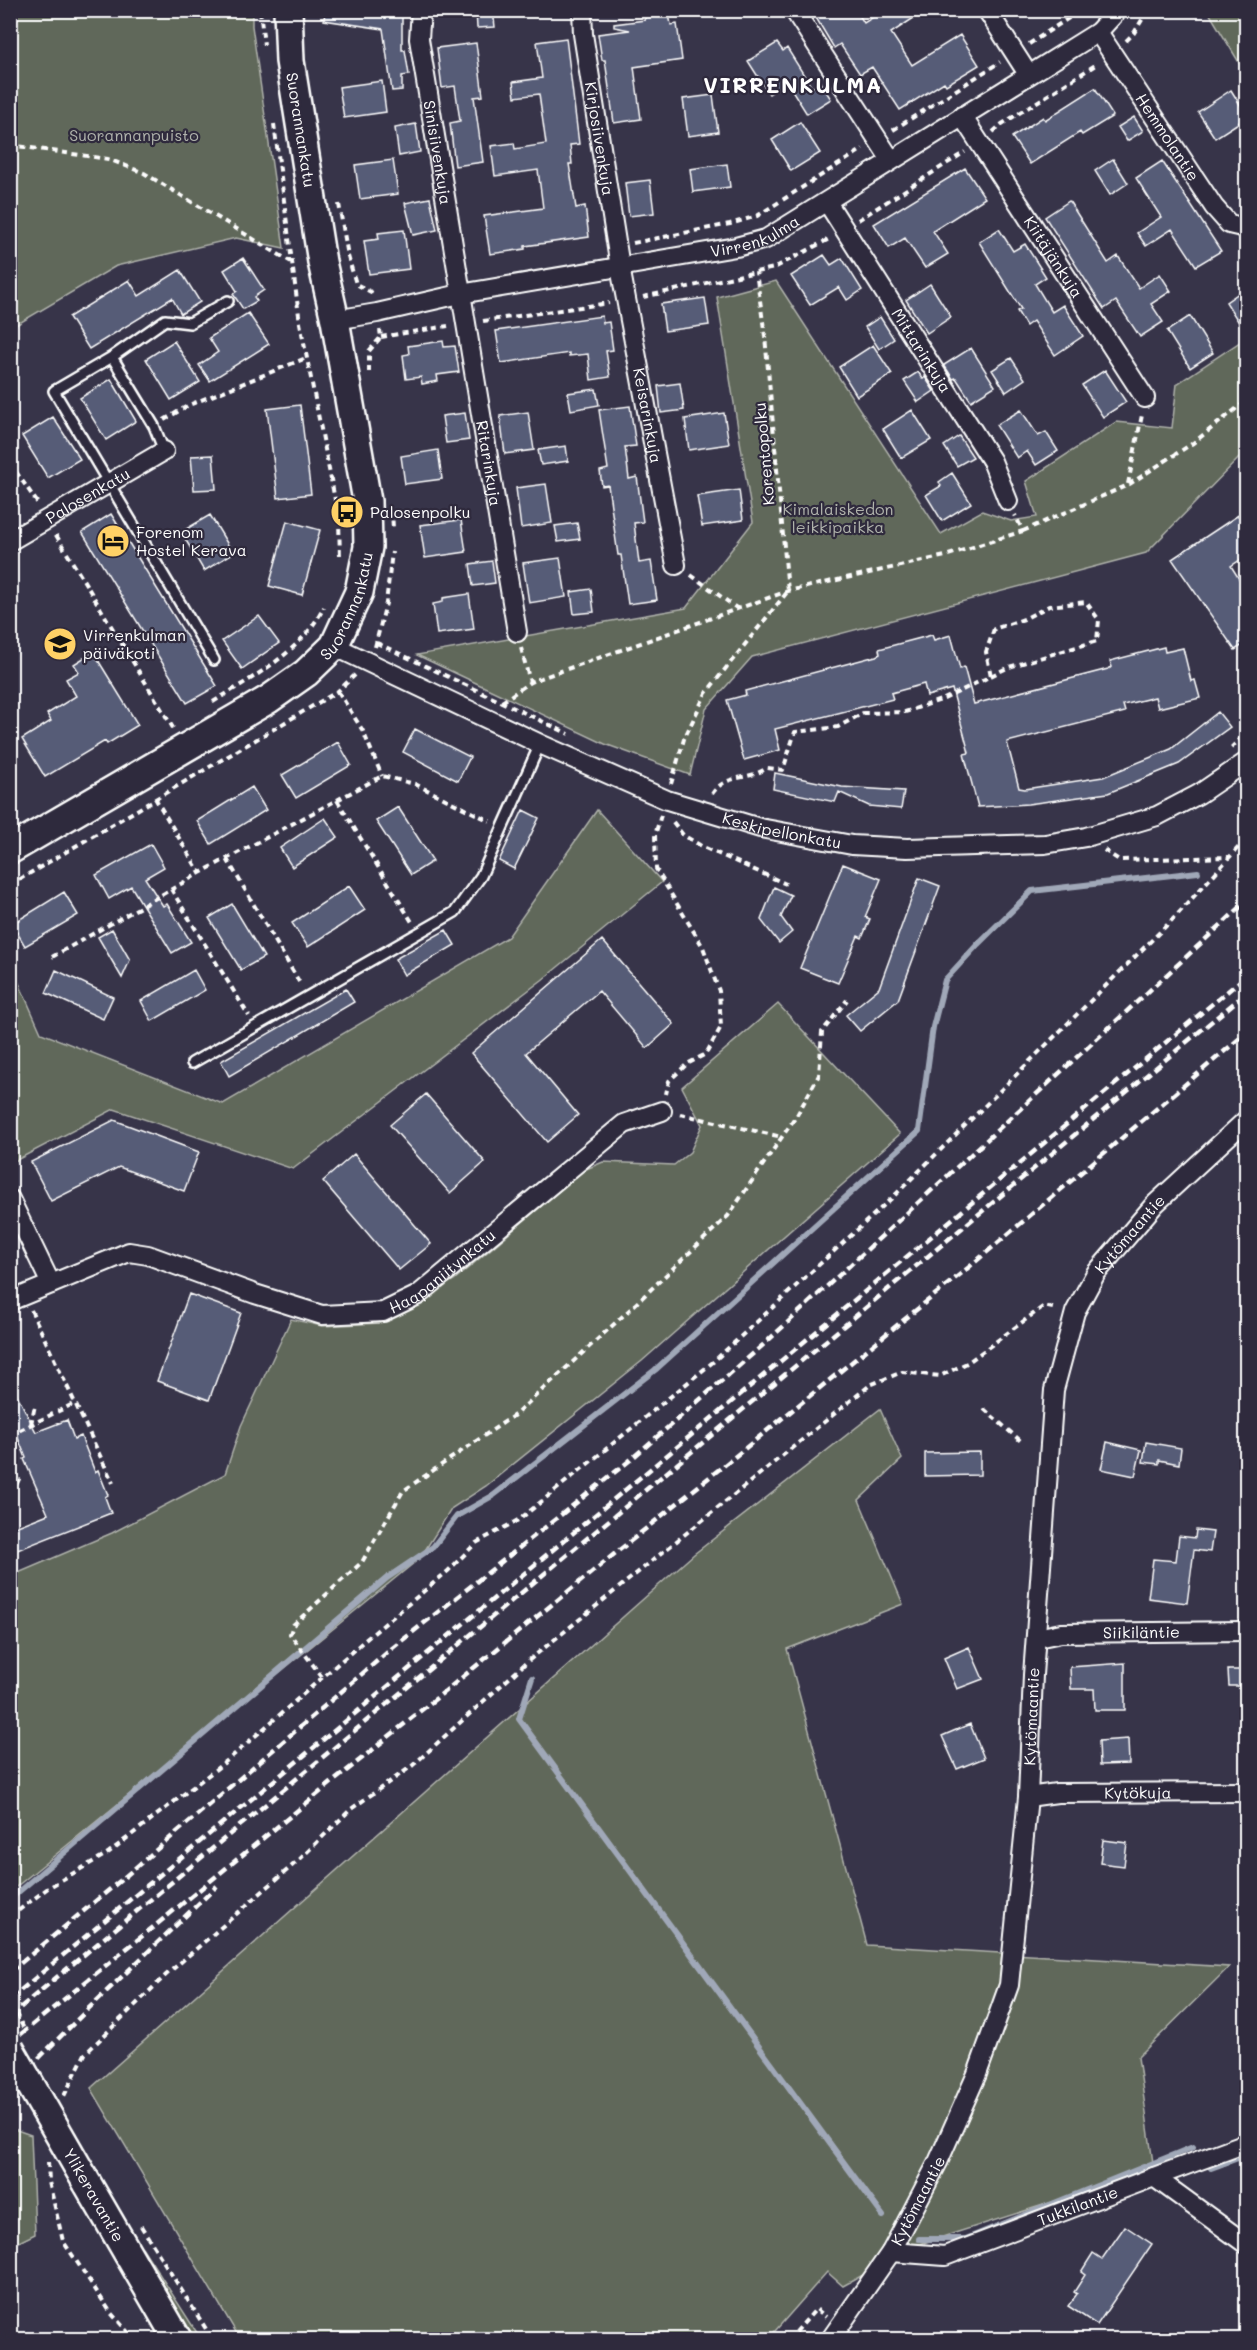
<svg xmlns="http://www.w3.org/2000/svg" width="1257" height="2350" font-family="Mali,sans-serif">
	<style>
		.green { fill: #60675a; stroke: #b0b3ac; stroke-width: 1.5 }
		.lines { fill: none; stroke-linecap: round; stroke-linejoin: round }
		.stream { stroke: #a0a8b8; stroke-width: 6 }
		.building { fill: #565b77; stroke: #fff; stroke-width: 1.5 }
		.lane-casing { stroke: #fff; stroke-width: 14 }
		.street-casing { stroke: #fff; stroke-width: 22 }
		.secondary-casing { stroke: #fff; stroke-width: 32 }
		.path { stroke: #fff; stroke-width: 4; stroke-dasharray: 6 4.5; stroke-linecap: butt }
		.lane { stroke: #2f2a3d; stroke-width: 9 }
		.street { stroke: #2f2a3d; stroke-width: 18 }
		.secondary { stroke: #2f2a3d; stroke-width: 27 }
		.rail { stroke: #fff; stroke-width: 4.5; stroke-dasharray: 9 4.5; stroke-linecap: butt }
		.secondary-bridge-casing { stroke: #fff; stroke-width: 32; stroke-linecap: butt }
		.path-bridge { stroke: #fff; stroke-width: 4; stroke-dasharray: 6 4.5; stroke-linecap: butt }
		.secondary-bridge { stroke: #2f2a3d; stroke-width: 27 }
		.labels { text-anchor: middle; stroke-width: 4.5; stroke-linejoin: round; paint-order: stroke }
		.street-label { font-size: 16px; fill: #fff; stroke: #2f2a3d }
		.park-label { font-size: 16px; fill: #b0b3ac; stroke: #2f2a3d }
		.poi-label { font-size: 16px; fill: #fff; stroke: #2f2a3d; text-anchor: start }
		.district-label { font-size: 22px; font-weight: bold; letter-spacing: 1.5px; fill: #fff; stroke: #2f2a3d }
	</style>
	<rect width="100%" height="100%" fill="#373449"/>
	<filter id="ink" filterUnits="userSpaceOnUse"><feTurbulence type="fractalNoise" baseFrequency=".0167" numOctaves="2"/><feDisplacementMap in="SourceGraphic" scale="12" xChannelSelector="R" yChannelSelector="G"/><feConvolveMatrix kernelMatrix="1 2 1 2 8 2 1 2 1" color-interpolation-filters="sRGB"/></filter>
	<g filter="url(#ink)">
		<path class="green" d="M10 11H252V26L284 248 236 238 116 266 11 328Z
			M1208 11H1246V74Z
			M776 281 941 534 982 511 1011 521 1037 517 1026 481 1116 422 1172 428 1177 384 1246 338V451L1146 553 752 657 706 709 690 775 605 744 417 655 686 608 753 522 717 297Z
			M597 810 662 882 542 980 293 1169 114 1109 11 1163V965L41 1033 223 1104 508 937Z
			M778 1004 900 1134 642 1361 486 1486 452 1508 420 1558 11 1891V1576L112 1533 225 1474 241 1426 291 1319 322 1326 380 1323 454 1280 584 1170 603 1162 674 1165 690 1152 702 1125 682 1087Z
			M880 1409 902 1459 859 1500 903 1604 787 1649 867 1945 1229 1967 1138 2057 1154 2170 917 2245 843 2286 827 2272 768 2339H240L91 2088 694 1554Z
			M11 2128 31 2135 35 2234 11 2246Z
			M142 2247 201 2339H192Z"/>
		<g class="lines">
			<path class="stream" d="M532 1678 519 1719 883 2216
				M10 1899 387 1578 433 1547 457 1516 494 1495 655 1370 919 1131 933 1027 945 980 978 944 1032 891 1198 872
				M1211 2168 1246 2155
				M919 2239H966L1193 2147"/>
		</g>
		<path class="building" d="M325 10H402V50H405L409 75 402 76V90L392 91 383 29 324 20Z
			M476 10H493L495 27 477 28Z
			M824 10H856L864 23 884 10H926L891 33 912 65 960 35 979 65 946 85 944 82 900 110 872 67 860 74 840 44 834 48 815 16Z
			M669 14 671 25 677 24 682 60 634 67 641 119 614 123 605 60H602L598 34 630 30 614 27V24L645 20V17Z
			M566 38 579 144 570 145 572 164H569L576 208 585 206 589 237 525 246V249L490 254 484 216 543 208 538 170 495 176 491 146 514 143 515 149 546 144 539 94 515 97 513 82 542 78 537 42Z
			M476 43 483 96 474 97 483 162 455 166 450 123 460 121 455 86 442 88 437 48Z
			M777 43 783 51 787 48 812 88 820 82 831 99 807 114 787 82 769 94 748 61Z
			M382 81 386 112 344 118 339 87Z
			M1095 88 1113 116 1082 135 1080 132 1030 164 1012 137 1043 117 1045 120Z
			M1231 90 1246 114V118L1215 138 1198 112Z
			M713 95 718 132 688 136 683 99Z
			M1134 117 1143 131 1127 141 1118 127Z
			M800 122 820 153 791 171 772 140Z
			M416 124 420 152 399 156 395 128Z
			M1113 159 1128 183 1110 195 1095 171Z
			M393 160 398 194 360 199 355 165Z
			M1162 161 1221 251 1196 266 1172 229 1146 246 1137 233 1161 217 1136 178Z
			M727 164 730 187 693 192 690 169Z
			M965 168 985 198 933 231 948 254 925 268 905 238 889 248 874 224Z
			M650 180 654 213 629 216 625 183Z
			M430 198 437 230 413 235 405 203Z
			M1069 201 1108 263 1118 256 1139 288 1160 274 1171 291 1151 304 1163 322 1140 337 1116 301 1104 309 1045 217Z
			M999 229 1013 251 1025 244 1046 277 1035 284 1052 312 1063 305 1083 336 1055 355 1033 321 1026 326 1017 311 1021 309 979 242Z
			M404 230 409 269 369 274 364 241 379 239 378 233Z
			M824 255 831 265 842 258 862 290 847 300 839 287 810 305 791 276Z
			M243 258 264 290 254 297 257 301 243 309 233 294 237 291 224 270Z
			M180 270 200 302 181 314 172 298 89 349 69 317 129 280 139 296Z
			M930 284 951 317 927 333 906 300Z
			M1246 288V334L1226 302Z
			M705 298 709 325 665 331 661 304Z
			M248 313 269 344 210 381 199 365 218 352 209 338Z
			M602 316 603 323 609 322 613 350 606 351 610 377 591 380 588 354 569 356V353L501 363 496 331Z
			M1190 316 1213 353 1190 368 1167 331Z
			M880 317 894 339 879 349 865 327Z
			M174 341 200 382 171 400 146 359Z
			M443 341 444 347 455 346 459 372 437 375 438 381 422 384 421 377 406 379 403 355 409 354 408 346Z
			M873 345 892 374 857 396 839 367Z
			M971 348 995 386 971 401 956 378 953 379 944 365Z
			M1011 358 1025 379 1006 392 992 370Z
			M1105 370 1126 402 1103 417 1082 385Z
			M918 372 923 379 925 377 934 391 918 402 904 381Z
			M111 379 136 421 106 440 80 398Z
			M680 383 684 410 661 413 658 386Z
			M596 389 599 405 571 410 568 393Z
			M300 405 311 494 278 498 267 409Z
			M630 406 636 446 625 447 629 479 637 477 643 522 634 523 639 563 651 561 657 600 628 604 621 555H618L608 485 602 486 600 471 608 469 599 410Z
			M912 410 931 440 901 458 883 429Z
			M1021 410 1038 436 1046 432 1058 451 1036 465 1027 451 1017 458 996 425Z
			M528 412 534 450 505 454 500 416Z
			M465 413 469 440 446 443 442 416Z
			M724 413 729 444 689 450 685 419Z
			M53 417 80 459 48 478 22 436Z
			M959 436 973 457 957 466 944 446Z
			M566 446 568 461 541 465 538 450Z
			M438 450 442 479 405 484 401 456Z
			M213 455 216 489 194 490 191 456Z
			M952 473 971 503 942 521 926 495 941 486 939 482Z
			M546 484 552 523 521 528 516 488Z
			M739 490 743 520 702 526 697 496Z
			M1246 510V556L1231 566 1246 590V643L1235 650 1172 559Z
			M111 514 217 686 187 703 82 532Z
			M210 515 233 553 204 571 181 532Z
			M461 520 466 552 425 558 420 525Z
			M287 521 320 530 302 595 269 586Z
			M577 523 580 539 558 542 555 526Z
			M560 558 566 597 529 603 523 563Z
			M492 561 495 583 473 586 470 564Z
			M591 589 594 612 574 614 571 592Z
			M469 594 474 629 437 634 433 604 443 602V598Z
			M259 616 279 643 242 669 222 641Z
			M932 635 934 640 951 635 960 669 964 667 974 704 1108 669 1112 667 1110 661 1164 647 1165 652 1183 648 1191 681 1195 680 1200 698 1158 708 1155 697 1123 705 1125 712 1007 742 1019 788 1025 789 1103 777 1171 749 1218 712 1230 727 1179 764 1108 793 1028 804 978 807 964 754 969 753 952 689 927 696 924 684 891 693 893 699 775 729 780 750 744 760 727 700 746 695 745 691 876 656 880 654 879 649Z
			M93 652 138 725 107 744 105 741 45 777 22 739 51 721 47 714 76 696 66 679 79 672 74 664Z
			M415 729 470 757 458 781 403 752Z
			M338 742 351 765 296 798 282 775Z
			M775 773 842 787 904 791 901 809 869 806 839 792 835 802 773 789Z
			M252 787 266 810 211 844 197 821Z
			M398 807 433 861 411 875 376 821Z
			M523 810 539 818 514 869 499 861Z
			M325 818 338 837 292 867 280 848Z
			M151 844 164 867 145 878 163 906 167 904 191 942 172 953 131 886 109 899 96 875Z
			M843 864 881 879 865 917 870 919 862 938 858 936 838 983 800 968Z
			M919 878 940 886 898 1000 860 1031 846 1015 879 988Z
			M349 886 365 910 308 947 292 923Z
			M774 887 791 895 781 917 792 932 779 943 761 920Z
			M64 892 78 915 25 946 12 924Z
			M232 904 264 957 241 970 209 918Z
			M112 929 130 960 122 978 98 937Z
			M446 930 455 945 404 975 395 959Z
			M602 940 674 1024 647 1048 599 991 526 1053 578 1115 547 1142 471 1053Z
			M56 970 113 997 103 1019 46 993Z
			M194 970 205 990 152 1021 141 1001Z
			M346 989 354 1002 229 1076 221 1061Z
			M426 1094 485 1162 450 1193 390 1125Z
			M114 1120 199 1152 184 1191 119 1167 51 1201 31 1162Z
			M354 1154 431 1244 399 1270 323 1181Z
			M189 1294 241 1313 209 1400 157 1381Z
			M10 1381 36 1432 67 1420 74 1439 81 1436 95 1472 98 1470 108 1495 105 1497 111 1513 10 1553V1529L48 1514 24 1459 26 1458 10 1418Z
			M1107 1442 1141 1450 1135 1476 1101 1469Z
			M1146 1442 1181 1448 1179 1464 1159 1460V1464L1143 1462Z
			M980 1452V1475L925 1476V1453Z
			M1196 1530 1213 1532 1210 1552 1194 1550 1187 1603 1148 1598 1153 1559 1176 1561 1179 1536 1195 1538Z
			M969 1647 983 1679 957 1689 944 1658Z
			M1125 1663V1710H1095L1094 1689H1071L1070 1667Z
			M1228 1670H1246V1686H1229Z
			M970 1724 984 1758 957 1769 942 1736Z
			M1128 1739 1129 1764 1100 1765 1099 1741Z
			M1103 1840 1127 1843 1124 1866 1100 1863Z
			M1125 2226 1152 2244 1097 2325 1068 2306 1077 2294 1074 2292 1085 2275 1081 2272 1093 2253 1102 2259Z"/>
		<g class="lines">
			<defs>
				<path id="lane" d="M112 357 154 426 164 451
					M214 660 54 391 112 357 165 320 190 323 228 301
					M192 1063 455 912 481 876 540 744"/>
				<g id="street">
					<path id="s1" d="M421 10 419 39 517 632"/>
					<path id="s2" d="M582 10 583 34 620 267 676 565"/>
					<path d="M794 10 891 160"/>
					<path d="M987 10 1028 74"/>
					<path id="s3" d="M1098 32 1214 207 1229 224 1246 228"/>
					<path id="s4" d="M962 116 1145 398"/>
					<path id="s5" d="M827 202 992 461 1008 501"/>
					<path id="s6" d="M335 320 377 313 460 294 736 247 766 239 1098 32 1118 10"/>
					<path id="s7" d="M10 541 164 451"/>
					<path id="s8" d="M334 646 540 744 667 800 760 828 852 845 907 848 1045 844 1086 837 1157 816 1199 794 1246 762"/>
					<path d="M10 1199 51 1284"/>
					<path id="s9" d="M10 1301 129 1252 148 1255 255 1294 322 1315 383 1312 418 1295 624 1124 662 1111"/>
					<path id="s10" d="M1037 1638 1061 1633 1246 1631"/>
					<path id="s11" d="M1028 1797 1057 1793 1246 1792"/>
					<path d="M1154 2177 1246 2143"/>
					<path id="s12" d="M891 2252 945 2256 1154 2177 1246 2244"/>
					<path id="s13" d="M830 2340 891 2252 938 2162 977 2074 1009 1985 1028 1797 1033 1675 1054 1390 1075 1312 1096 1273 1155 1204 1246 1120"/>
				</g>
				<g id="secondary">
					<path id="s14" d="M10 850 269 699 306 673 334 646 359 592 368 547 367 501 335 320 322 262 290 61 288 10"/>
					<path d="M87 2183 178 2340"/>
				</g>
			</defs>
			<use href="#lane" class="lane-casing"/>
			<use href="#street" class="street-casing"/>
			<use href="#secondary" class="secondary-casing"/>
			<path class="path" d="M260 10 264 45
				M1126 41 1134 33 1148 10
				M1029 44 1081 10
				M274 124 300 323 339 520 340 558
				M893 130 1000 62
				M993 132 1002 124 1097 64
				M10 145 108 159 144 173 293 263
				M339 204 348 256 356 284 373 293
				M858 220 965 152
				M633 243 730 224 757 216 863 149
				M643 297 774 268 829 239
				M483 321 609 303
				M381 337 448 326
				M369 372V351L381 337 380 330
				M164 420 189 405 306 358
				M10 463 39 505
				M1128 484 1142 415
				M392 510 393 529
				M1023 531 1128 485 1193 443 1246 401
				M56 535 173 728
				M691 575 738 609
				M377 643 569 734
				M375 647 386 603 392 552
				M521 648 530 682
				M338 691 363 731 382 776
				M213 702C254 676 301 653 324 607
				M502 702 530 682 788 591 945 556 1023 531 1015 515
				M1231 748 1246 733
				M671 784 684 739 706 693 788 591 765 336 756 272
				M712 794C726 773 745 782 767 768L783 770 795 732 838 727 863 713 905 712 944 699 1009 667 1097 641 1099 620 1086 602 1049 606 1024 619 994 629 986 652 991 676
				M155 798 200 873
				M337 800 412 922
				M661 815 655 835 656 869 703 947 719 991 721 1027 706 1054 687 1064 669 1081 666 1094
				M673 822 683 835 703 847 786 884
				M1104 850 1119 860 1229 857
				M227 859 301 985
				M10 885 338 691 355 675
				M171 889 249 1016
				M52 957 200 873 382 776 415 784 490 821
				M680 1114 782 1137
				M10 1266 17 1279
				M31 1310 113 1483
				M984 1409 1023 1443
				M31 1424 35 1405
				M10 1435 75 1403
				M10 1460 19 1479 15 1487 10 1489
				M10 1481 15 1487
				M322 1677 290 1634 293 1625 362 1562 403 1491 516 1414 625 1314 728 1216 797 1115 819 1075 822 1032 847 1000
				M10 1917 48 1888 108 1853 229 1759 364 1641 448 1571 476 1543 520 1519 713 1362 893 1197 1177 915 1246 839
				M64 2096 85 2054 166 1975 300 1859 351 1809 412 1766 528 1661 870 1385 902 1372 940 1376 967 1363 1044 1306 1057 1309
				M48 2162 49 2182 63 2241 111 2313 135 2340
				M141 2226 213 2340
				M789 2340 816 2309 826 2317"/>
			<use href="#lane" class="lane"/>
			<use href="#street" class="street"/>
			<use href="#secondary" class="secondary"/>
			<path class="rail" d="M10 1972 121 1880 390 1650 629 1461 763 1345 1246 902
				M10 1999 1246 976
				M10 2016 1246 993
				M10 2043 968 1268 1246 1033
				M10 2087 88 2009 217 1886"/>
			<defs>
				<path id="secondary-bridge" d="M10 2049 87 2183"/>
			</defs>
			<use href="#secondary-bridge" class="secondary-bridge-casing"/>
			<path class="path-bridge" d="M10 2004 26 2032"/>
			<use href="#secondary-bridge" class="secondary-bridge"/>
		</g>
	</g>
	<defs>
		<symbol id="bus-disc" viewBox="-11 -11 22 22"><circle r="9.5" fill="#ffd166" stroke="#2f2a3d"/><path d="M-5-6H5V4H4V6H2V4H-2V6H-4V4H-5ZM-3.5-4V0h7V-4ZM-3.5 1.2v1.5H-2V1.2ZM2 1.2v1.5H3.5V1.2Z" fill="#111"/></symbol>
		<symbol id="hotel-disc" viewBox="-11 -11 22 22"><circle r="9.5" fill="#ffd166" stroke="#2f2a3d"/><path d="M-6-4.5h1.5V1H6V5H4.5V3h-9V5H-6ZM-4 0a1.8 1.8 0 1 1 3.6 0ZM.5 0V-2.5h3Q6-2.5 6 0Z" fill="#111"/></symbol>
		<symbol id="school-disc" viewBox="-11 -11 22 22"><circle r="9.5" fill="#ffd166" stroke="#2f2a3d"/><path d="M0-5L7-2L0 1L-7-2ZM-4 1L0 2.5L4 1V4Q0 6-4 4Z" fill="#111"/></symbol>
	</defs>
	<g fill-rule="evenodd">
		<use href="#bus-disc" x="328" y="493" width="38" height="38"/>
		<use href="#hotel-disc" x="94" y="522" width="38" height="38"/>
		<use href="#school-disc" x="41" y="625" width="38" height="38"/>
	</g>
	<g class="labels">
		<g class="street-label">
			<text transform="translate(301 130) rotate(81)" y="6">Suorannankatu</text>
			<text dy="6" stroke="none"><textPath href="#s3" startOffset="126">Hemmolantie</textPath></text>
			<text dy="6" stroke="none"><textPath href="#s2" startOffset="130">Kirjosiivenkuja</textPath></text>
			<text dy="6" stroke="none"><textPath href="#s1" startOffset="144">Sinisiivenkuja</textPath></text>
			<text dy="6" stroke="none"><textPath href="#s6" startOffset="429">Virrenkulma</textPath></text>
			<text dy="6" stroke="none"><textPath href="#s4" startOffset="168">Kiitäjänkuja</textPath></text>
			<text dy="6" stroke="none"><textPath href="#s5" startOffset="176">Mittarinkuja</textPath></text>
			<text dy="6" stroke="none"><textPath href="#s2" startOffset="411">Keisarinkuja</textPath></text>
			<text transform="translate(764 454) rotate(-95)" y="6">Korentopolku</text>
			<text dy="6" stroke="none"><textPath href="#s1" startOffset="459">Ritarinkuja</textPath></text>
			<text dy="6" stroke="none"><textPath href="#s7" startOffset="90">Palosenkatu</textPath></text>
			<text dy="6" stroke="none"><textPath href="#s14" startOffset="426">Suorannankatu</textPath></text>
			<text dy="6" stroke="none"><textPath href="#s8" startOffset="486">Keskipellonkatu</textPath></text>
			<text dy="6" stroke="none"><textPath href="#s13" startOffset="1173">Kytömaantie</textPath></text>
			<text dy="6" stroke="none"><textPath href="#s9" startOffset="465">Haapaniitynkatu</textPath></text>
			<text dy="6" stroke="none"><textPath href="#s10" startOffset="105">Siikiläntie</textPath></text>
			<text dy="6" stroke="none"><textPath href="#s13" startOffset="669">Kytömaantie</textPath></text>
			<text dy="6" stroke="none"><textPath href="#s11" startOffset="110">Kytökuja</textPath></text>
			<text transform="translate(94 2195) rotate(60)" y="6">Ylikeravantie</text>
			<text dy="6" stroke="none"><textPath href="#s13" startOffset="165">Kytömaantie</textPath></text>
			<text dy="6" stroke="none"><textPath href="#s12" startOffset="196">Tukkilantie</textPath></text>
		</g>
		<g class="park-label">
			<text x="134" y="141">Suorannanpuisto</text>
			<text x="838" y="515">Kimalaiskedon<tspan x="838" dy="18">leikkipaikka</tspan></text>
		</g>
		<g class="poi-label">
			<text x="370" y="518">Palosenpolku</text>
			<text x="136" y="538">Forenom<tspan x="136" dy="18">Hostel Kerava</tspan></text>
			<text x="83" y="641">Virrenkulman<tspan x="83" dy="18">päiväkoti</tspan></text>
		</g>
		<g class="district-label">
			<text x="793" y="93">VIRRENKULMA</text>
		</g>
	</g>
	<rect width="1257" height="2350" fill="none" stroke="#2f2a3d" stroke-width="36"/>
	<rect x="18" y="18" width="1221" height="2314" fill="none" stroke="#fff" stroke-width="2" filter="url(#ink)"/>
</svg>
